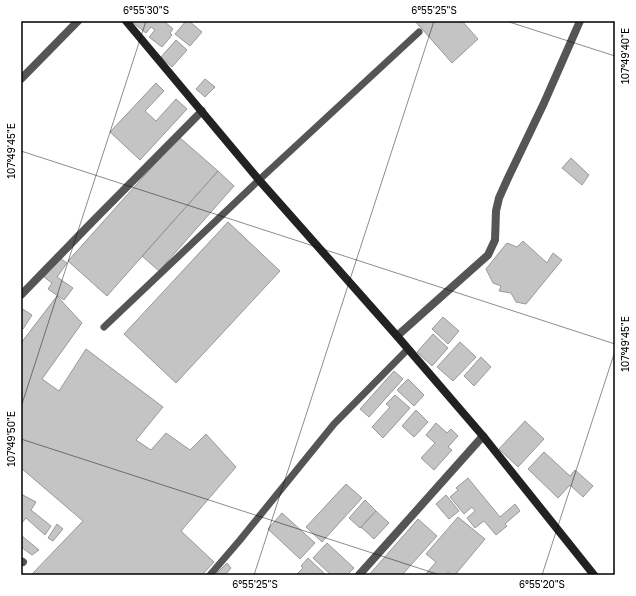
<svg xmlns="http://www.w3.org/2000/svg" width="636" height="596" font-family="'Golos Text',sans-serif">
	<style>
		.building { fill: #c4c4c4; stroke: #999 }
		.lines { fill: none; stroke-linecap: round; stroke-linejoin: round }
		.lane { stroke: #555; stroke-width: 7 }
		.street { stroke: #555; stroke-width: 8 }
		.secondary { stroke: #222; stroke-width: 8 }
		.ticks { fill: none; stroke: #000; stroke-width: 1; stroke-opacity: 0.45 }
		.neatline { fill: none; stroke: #000; stroke-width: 1.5 }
		.ticks-label { font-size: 10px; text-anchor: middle; fill: #000 }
	</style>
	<rect width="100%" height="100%" fill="#fff"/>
	<path class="building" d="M132 21H164L173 29 170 33 172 35 162 47 149 37 155 30 151 27 146 33 132 22Z
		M186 21H189L202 32 190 46 175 34Z
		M415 21H462L478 39 452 63Z
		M176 40 187 50 172 67 161 57Z
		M205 79 215 87 205 97 196 89Z
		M156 83 164 91 145 111 156 121 176 99 187 109 140 160 110 132Z
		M179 137 218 171 107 296 68 261Z
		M571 158 589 175 582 185 562 168Z
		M218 171 234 186 159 271 142 256Z
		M228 222 280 271 176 383 124 334Z
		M523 241 547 263 553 253 562 260 526 304 516 302 511 293 499 291 501 286 493 283 486 269 507 243 517 247Z
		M58 257 67 263 57 277 73 288 64 300 48 289 52 283 44 277Z
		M57 296 82 323 42 379 59 391 86 349 163 407 136 440 151 450 166 433 190 450 206 434 236 467 181 531 214 562 202 575H33L32 574 83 521 21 468V343Z
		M21 308 32 315 23 329 21 327Z
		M443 317 459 331 448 344 432 329Z
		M433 334 448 348 432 366 417 352Z
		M460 342 476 357 453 381 437 367Z
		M481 357 491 367 474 386 464 376Z
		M394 371 403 379 369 417 360 409Z
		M408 379 424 395 414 406 397 390Z
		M395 395 410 408 383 438 372 427 390 407 386 404Z
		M416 410 428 422 414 437 402 426Z
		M525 421 544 439 518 467 499 449Z
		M436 423 447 433 451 429 458 436 448 447 452 450 434 470 421 458 435 443 426 435Z
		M544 452 570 476 575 470 593 486 583 497 570 485 558 498 528 469Z
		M468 478 500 517 515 504 520 511 505 524 507 526 496 535 484 521 475 528 467 518 475 511 472 507 464 514 450 497 458 490 456 488Z
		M346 484 362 498 322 542 306 527Z
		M21 494 36 502 31 510 51 526 45 535 26 518 21 524Z
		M446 495 459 511 449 519 436 504Z
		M365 500 376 511 360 528 349 518Z
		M376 511 389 523 374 539 361 527Z
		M282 513 315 543 300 559 268 529Z
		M458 517 485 539 455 575H451L448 572 446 575H425L436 562 426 554Z
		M418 519 437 536 402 575H369Z
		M57 524 63 529 53 541 48 538Z
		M22 536 39 550 32 555 21 547Z
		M327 543 354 568 347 575H331L313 558Z
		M308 558 326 575H296L303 568 301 566Z
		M227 563 231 568 225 575H215Z"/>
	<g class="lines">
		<path class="lane" d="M104 327 259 180 419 32
			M210 575 240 540 334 424 408 349"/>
		<path class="street" d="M21 79 78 21
			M21 295 95 219 202 111
			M397 336 488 255 495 240 496 211 499 198 508 178 544 103 580 21
			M21 561 23 562
			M359 575 483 436"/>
		<path class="secondary" d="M126 21 259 180 397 336 483 436 594 575"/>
	</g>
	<path class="ticks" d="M506 21 615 56M21 151 615 344M21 407 146 21M21 439 440 575M254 575 434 21M542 575 615 351"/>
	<rect width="636" height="596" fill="none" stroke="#ffffff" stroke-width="44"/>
	<rect x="22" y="22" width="592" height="552" class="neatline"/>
	<g class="ticks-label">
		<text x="146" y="14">6°55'30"S</text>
		<text x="434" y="14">6°55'25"S</text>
		<text transform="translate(625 56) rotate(-90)" y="4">107°49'40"E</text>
		<text transform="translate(11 151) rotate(-90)" y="4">107°49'45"E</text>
		<text transform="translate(625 344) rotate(-90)" y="4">107°49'45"E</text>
		<text transform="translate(11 439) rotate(-90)" y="4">107°49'50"E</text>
		<text x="255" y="588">6°55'25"S</text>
		<text x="542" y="588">6°55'20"S</text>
	</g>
</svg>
